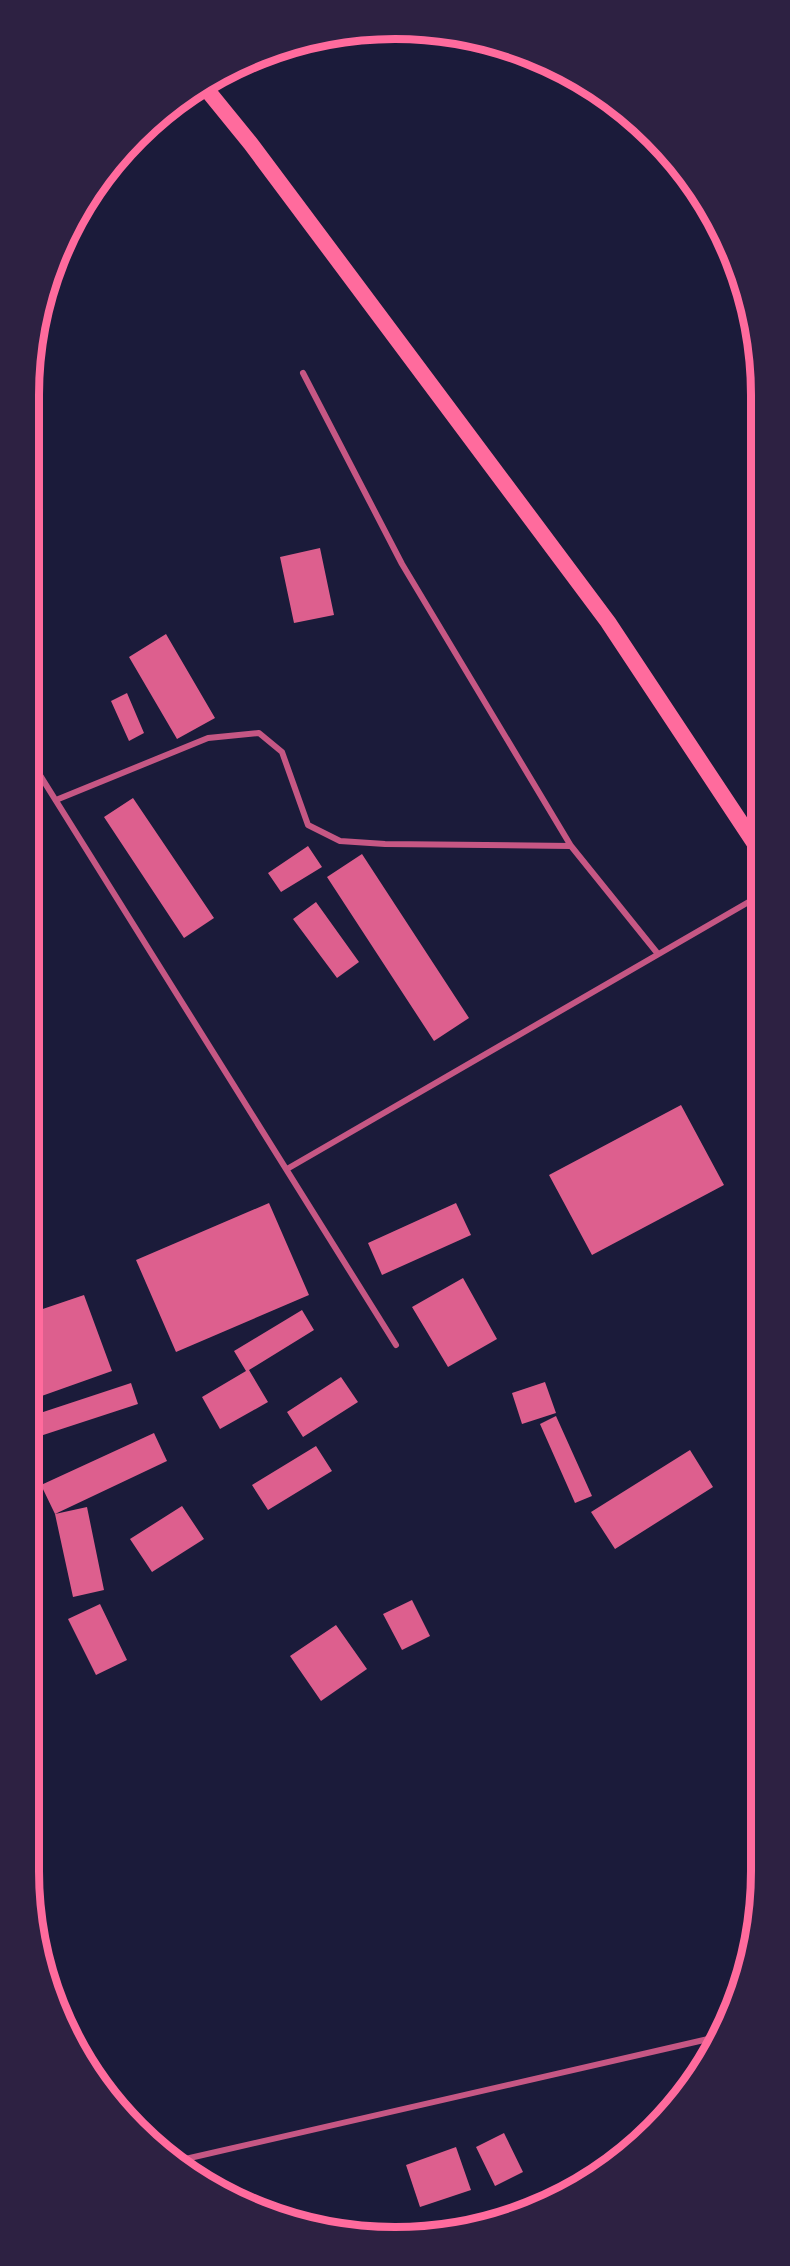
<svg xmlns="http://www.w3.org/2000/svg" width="790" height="2266" font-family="'Times New Roman',serif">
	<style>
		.building { fill: #dd5f8e }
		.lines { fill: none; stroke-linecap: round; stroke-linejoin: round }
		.minor { stroke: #c65784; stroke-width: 6 }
		.trunk { stroke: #ff6b9d; stroke-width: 16 }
		.rim { fill: none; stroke: #ff6b9d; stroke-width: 8 }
	</style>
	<rect width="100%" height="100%" fill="#1b1b3a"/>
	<path class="building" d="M320 548 334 615 294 623 280 557Z
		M166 634 215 718 177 739 129 657Z
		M127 693 144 733 129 741 111 701Z
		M133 798 214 918 184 938 104 817Z
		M308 846 322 867 281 892 268 873Z
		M362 854 469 1018 434 1041 327 877Z
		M316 902 359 962 337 978 293 919Z
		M681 1105 724 1185 592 1255 549 1175Z
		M269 1203 309 1295 176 1352 136 1260Z
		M456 1203 471 1235 382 1275 368 1243Z
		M463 1278 497 1339 448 1367 412 1307Z
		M84 1295 112 1371 36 1398 28 1376V1314Z
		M302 1310 314 1330 249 1370 268 1402 220 1429 202 1397 246 1371 234 1351Z
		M341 1377 358 1402 303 1437 287 1412Z
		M545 1382 556 1413 522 1424 512 1393Z
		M131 1383 138 1404 34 1438 28 1417Z
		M556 1416 592 1496 575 1503 540 1424Z
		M154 1433 167 1461 55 1514 41 1485Z
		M316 1446 332 1471 268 1510 252 1485Z
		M690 1450 713 1487 615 1549 591 1512Z
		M182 1506 204 1539 152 1572 130 1539Z
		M87 1507 104 1590 73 1597 55 1514Z
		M412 1600 430 1636 402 1650 383 1614Z
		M100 1604 127 1660 96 1675 68 1619Z
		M336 1625 367 1669 321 1701 290 1656Z
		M504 2133 523 2172 495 2186 476 2147Z
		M456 2147 471 2190 420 2207 406 2165Z
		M515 2206 517 2213 486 2225 483 2216Z
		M447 2221 448 2228 424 2229V2225Z"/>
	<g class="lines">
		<path class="minor" d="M303 373 402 564 571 846 658 954
			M28 756 396 1345
			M56 800 208 738 259 733 282 752 308 825 340 841 385 844 571 846
			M287 1169 759 896
			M181 2160 717 2037"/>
		<path class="trunk" d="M203 85 251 144 608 622 759 850"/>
	</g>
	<path d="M0 0H790V2266H0ZM395 39H395A356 356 0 0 1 751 395V1871A356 356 0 0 1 395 2227H395A356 356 0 0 1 39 1871V395A356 356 0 0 1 395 39Z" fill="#2d2142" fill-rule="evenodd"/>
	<path class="rim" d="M395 39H395A356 356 0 0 1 751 395V1871A356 356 0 0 1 395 2227H395A356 356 0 0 1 39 1871V395A356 356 0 0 1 395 39Z"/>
</svg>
